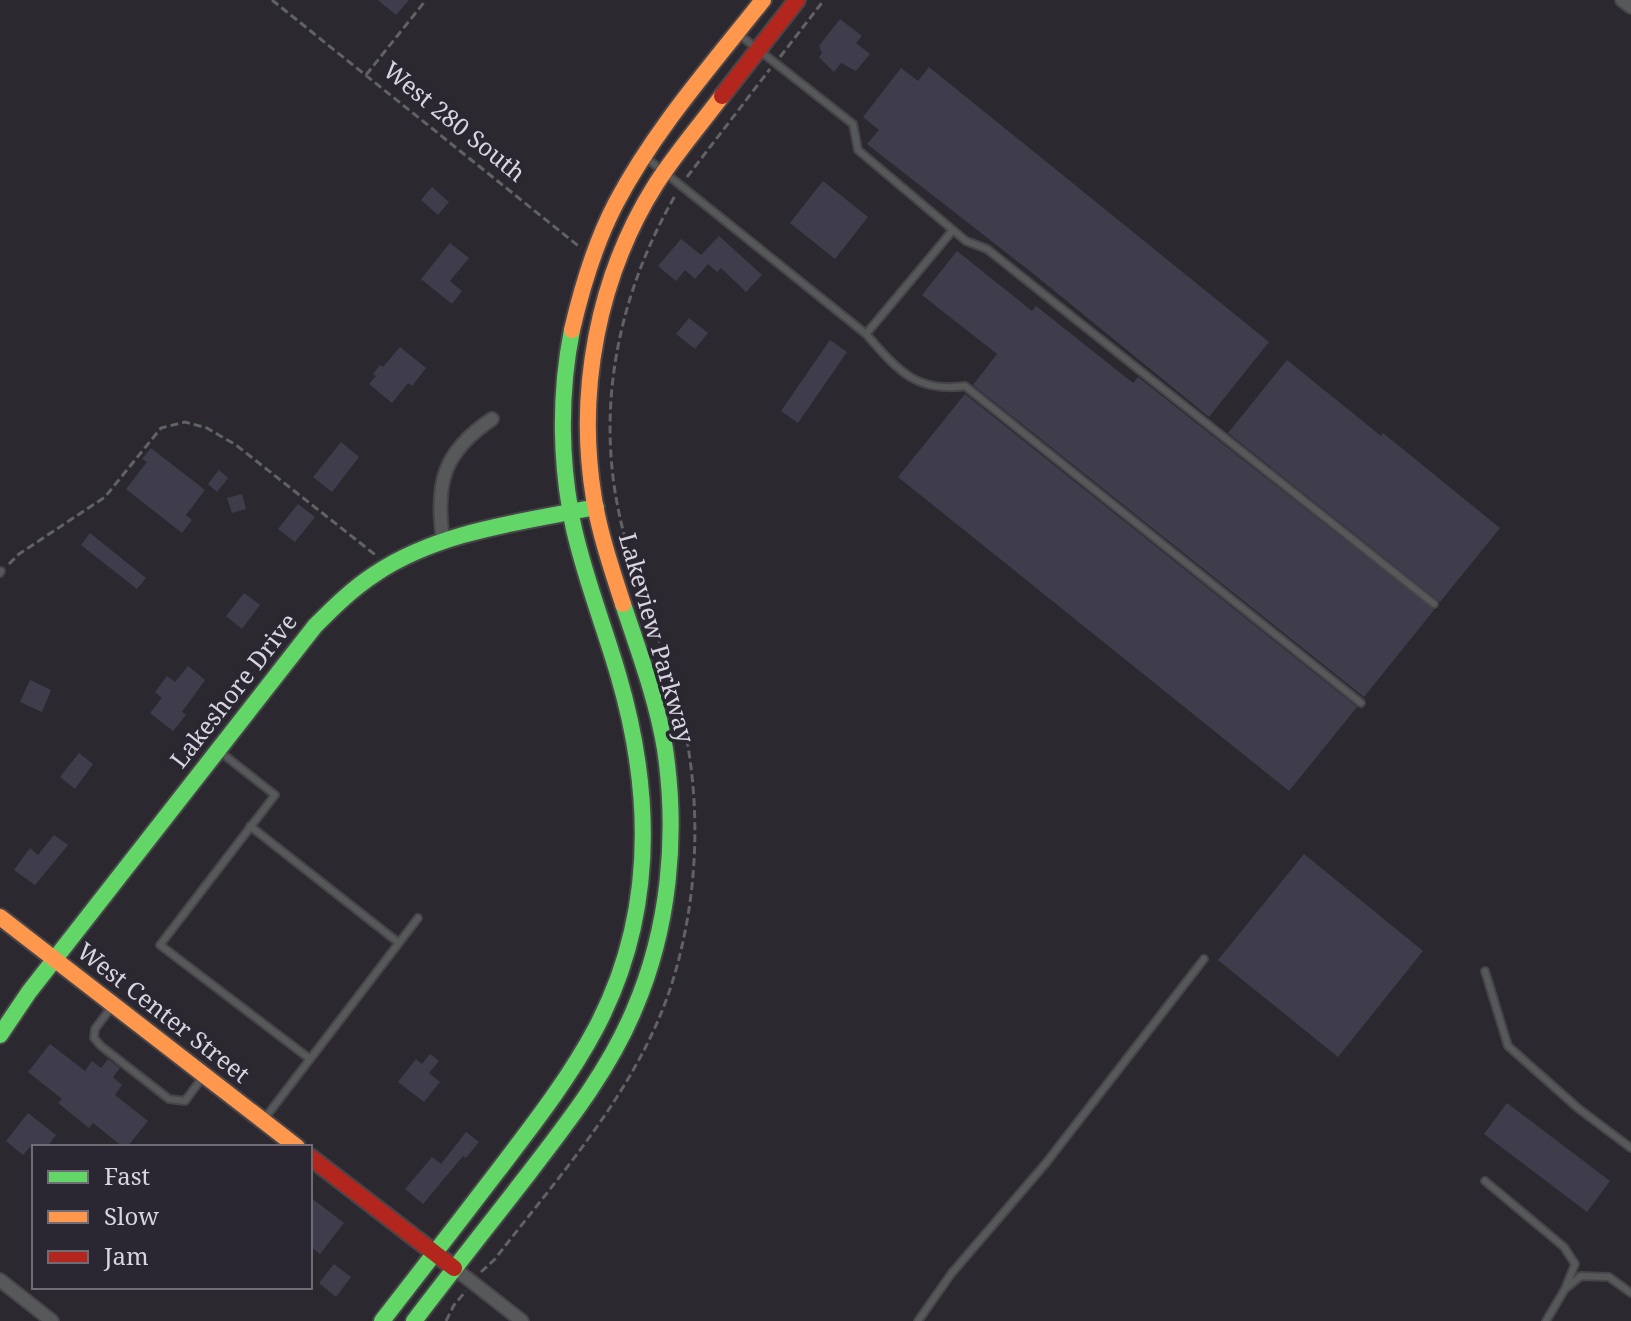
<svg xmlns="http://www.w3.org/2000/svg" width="1631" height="1321" font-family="'Noto Serif',serif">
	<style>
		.building { fill: #3f3d4c }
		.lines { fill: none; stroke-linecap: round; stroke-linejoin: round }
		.lane-casing { stroke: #47454a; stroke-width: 10 }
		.street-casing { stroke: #47454a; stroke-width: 16 }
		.fast-casing { stroke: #47454a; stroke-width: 20 }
		.slow-casing { stroke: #47454a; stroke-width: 20 }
		.jam-casing { stroke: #47454a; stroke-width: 20 }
		.path { stroke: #616264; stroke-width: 3; stroke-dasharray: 8 4; stroke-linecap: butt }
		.lane { stroke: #565859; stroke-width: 6 }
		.street { stroke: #565859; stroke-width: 12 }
		.fast { stroke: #63d668; stroke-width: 16 }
		.slow { stroke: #ff974d; stroke-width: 16 }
		.jam { stroke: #b3261e; stroke-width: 16 }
		.labels { text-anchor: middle; stroke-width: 7; stroke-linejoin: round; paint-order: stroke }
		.street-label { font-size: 24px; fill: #d7d5dd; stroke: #2a2632 }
	</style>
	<rect width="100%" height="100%" fill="#2b292f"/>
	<path class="building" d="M378 0H409L396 15Z
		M840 19 862 36 856 43 870 54 856 71 841 63 834 72 819 57 822 53 819 46Z
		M929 67 1269 342 1209 417 1035 275 867 144 879 130 863 117 901 68 918 81Z
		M823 181 868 217 835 259 790 223Z
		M432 187 449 202 438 215 421 200Z
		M719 236 762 275 746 292 721 268 717 272 708 264 695 279 685 270 676 281 658 266 681 239 701 255Z
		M450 243 469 258 450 281 462 291 452 304 421 279Z
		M957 251 1032 311 1036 306 1133 383 1138 377 1434 610 1364 697 973 385 997 354 922 295Z
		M689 318 708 333 695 349 676 334Z
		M830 340 847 352 798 423 781 411Z
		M400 347 426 368 412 386 408 383 392 403 369 384 376 376 373 374 380 365 383 367Z
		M1287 360 1381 436 1383 433 1500 528 1440 602 1228 433Z
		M965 394 1357 707 1289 791 898 477Z
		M341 442 359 457 332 492 313 477Z
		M151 448 205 490 186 515 192 520 182 533 126 489 147 462 142 459Z
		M219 470 228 478 217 492 208 484Z
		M242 494 246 509 232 513 227 498Z
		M298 504 315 517 295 542 278 529Z
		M90 533 146 578 137 589 81 545Z
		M244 593 260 605 242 629 226 616Z
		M188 666 205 680 182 712 186 715 173 731 150 713 162 698 155 692 167 676 175 682Z
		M30 680 51 690 42 712 20 702Z
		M79 753 93 764 75 789 60 777Z
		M54 835 68 845 35 885 14 870 30 848 38 855Z
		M1304 854 1423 951 1338 1057 1218 960Z
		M50 1044 85 1071 92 1061 101 1068 108 1059 120 1068 113 1077 122 1085 115 1095 148 1121 127 1147H123L93 1123 89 1128 58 1103 62 1099 28 1072Z
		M430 1054 439 1061 429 1073 440 1082 424 1102 398 1082 416 1059 422 1064Z
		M1507 1103 1610 1181 1587 1212 1484 1134Z
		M28 1113 56 1135 47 1147H30L23 1155 6 1141Z
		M466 1132 479 1142 466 1158 463 1156 423 1204 405 1189 432 1157 441 1164Z
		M310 1197 344 1223 320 1254 310 1246Z
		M334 1264 351 1277 336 1297 319 1283Z"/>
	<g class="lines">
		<defs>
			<path id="lane" d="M737 33 853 124 858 150 966 241 987 249 1434 604
				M644 156 866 334C897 369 915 393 965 386L1361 703
				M866 334 953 230
				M0 573 1 571
				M219 751 275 795 160 945 310 1059
				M250 826 399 943
				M1485 971 1508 1046 1579 1109 1631 1148
				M113 1005 95 1029 94 1038 101 1046 169 1099 185 1101 202 1078
				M265 1118 418 918
				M1485 1181 1564 1247 1575 1264 1565 1289
				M918 1321 951 1274 1046 1163 1204 959
				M1546 1321 1565 1289 1581 1276 1609 1277 1631 1293"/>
			<path id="street" d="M1622 0 1631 7
				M443 540C435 483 443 452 492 419
				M454 1268 522 1321
				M0 1280 52 1321"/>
			<path id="fast" d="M0 1035 29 992 315 626C334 607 352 589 375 574 439 531 522 522 596 507
				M382 1321C420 1272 459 1222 497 1172 532 1126 569 1079 596 1028 655 916 653 793 618 674 604 626 585 578 574 529 560 465 559 395 572 330
				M414 1321C452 1271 491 1222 529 1173 568 1122 609 1070 634 1010 669 929 678 837 665 749 657 700 639 652 623 604"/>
			<path id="slow" d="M572 330C582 287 595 243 616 203 655 129 711 66 763 0
				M623 604C612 570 600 535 594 499 576 391 598 276 656 184 676 153 700 125 722 96
				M0 917 297 1147"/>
			<path id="jam" d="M722 96 797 0
				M310 1157 454 1268"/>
		</defs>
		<use href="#lane" class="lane-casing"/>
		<use href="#street" class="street-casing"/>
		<use href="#fast" class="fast-casing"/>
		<use href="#slow" class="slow-casing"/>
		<use href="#jam" class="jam-casing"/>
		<path class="path" d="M272 0 581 248
			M780 57 824 0
			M366 75 426 0
			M687 177 770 69
			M9 564 19 554 105 497 161 428 185 422 207 428 236 445 378 557
			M481 1272 495 1259C562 1172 640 1087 673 980 703 881 702 773 671 675 653 620 629 565 618 508 596 399 621 289 676 194
			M446 1321 454 1305 466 1291"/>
		<use href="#lane" class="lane"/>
		<use href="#street" class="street"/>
		<use href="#fast" class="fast"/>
		<use href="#slow" class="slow"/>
		<use href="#jam" class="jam"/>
	</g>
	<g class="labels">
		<g class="street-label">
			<text transform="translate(454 122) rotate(39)" y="8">West 280 South</text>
			<text transform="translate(656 638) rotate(74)" y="8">Lakeview Parkway</text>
			<text transform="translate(234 691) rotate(-52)" y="8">Lakeshore Drive</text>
			<text transform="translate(163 1013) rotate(38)" y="8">West Center Street</text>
		</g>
	</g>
	<rect x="32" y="1145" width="280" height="144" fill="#2a2632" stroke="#6f6c76" stroke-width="2"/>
	<rect x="48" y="1171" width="40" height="12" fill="#63d668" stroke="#6f6c76" stroke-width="2"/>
	<text x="104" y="1185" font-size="24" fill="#d7d5dd">Fast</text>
	<rect x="48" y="1211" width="40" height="12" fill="#ff974d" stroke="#6f6c76" stroke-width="2"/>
	<text x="104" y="1225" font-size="24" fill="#d7d5dd">Slow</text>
	<rect x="48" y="1251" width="40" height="12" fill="#b3261e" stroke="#6f6c76" stroke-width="2"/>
	<text x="104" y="1265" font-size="24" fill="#d7d5dd">Jam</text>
</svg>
